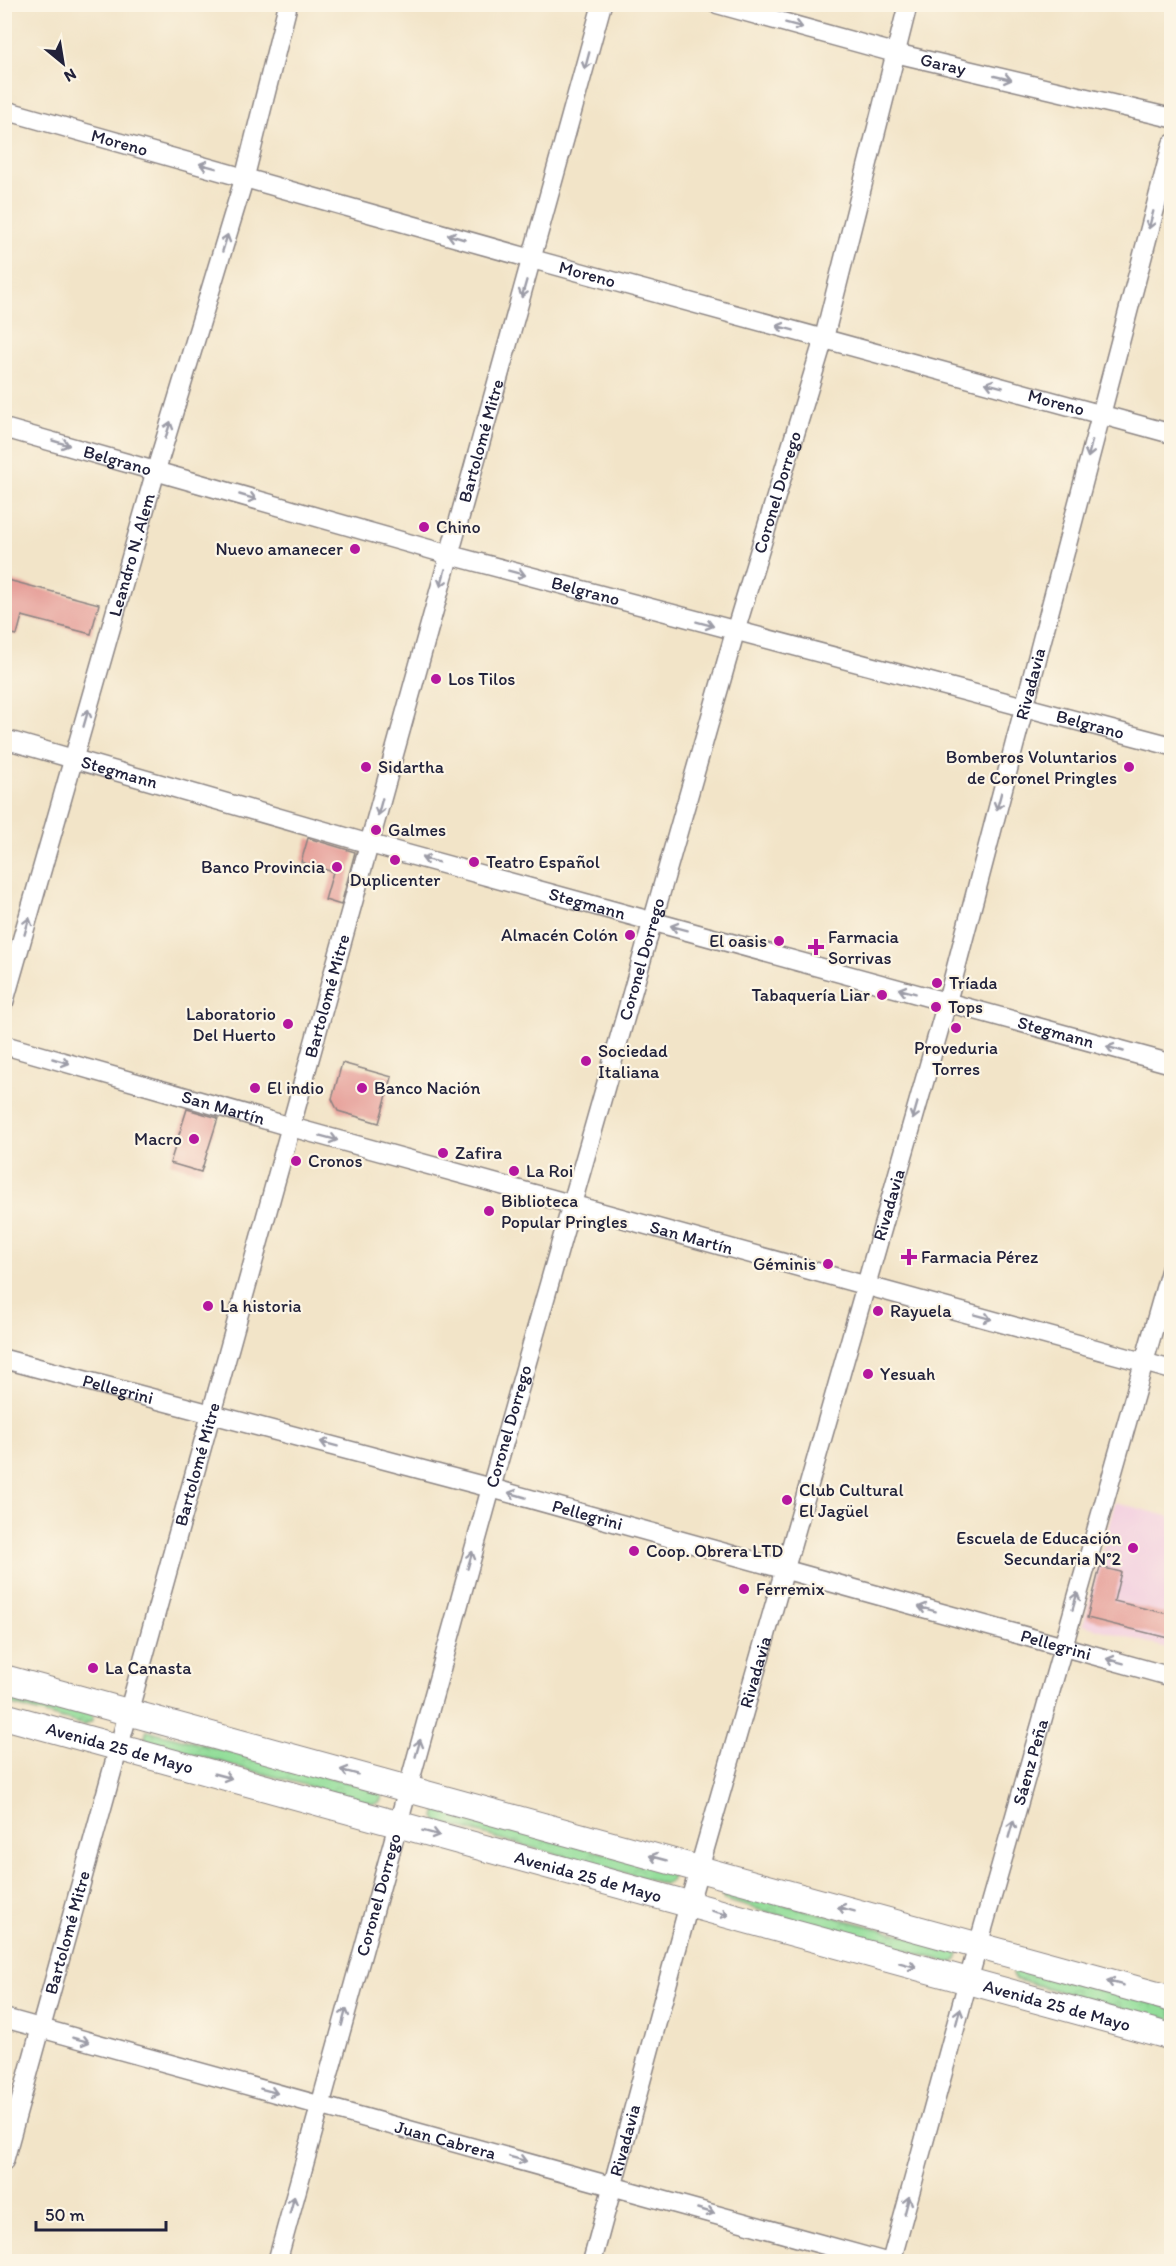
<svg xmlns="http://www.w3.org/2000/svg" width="1176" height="2266" font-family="Itim,sans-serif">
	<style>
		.built { fill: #f3cfe0 }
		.park { fill: url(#park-crowns); stroke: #5a806a; stroke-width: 1.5 }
		.building { fill: #e69f99 }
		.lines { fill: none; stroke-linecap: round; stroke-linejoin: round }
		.street-casing { stroke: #8a8382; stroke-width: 21 }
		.secondary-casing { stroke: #8a8382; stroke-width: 28 }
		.street { stroke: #fff; stroke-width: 18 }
		.secondary { stroke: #fff; stroke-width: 26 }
		.oneway { stroke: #9c9ca7 }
		.poi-dot { fill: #b5179e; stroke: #fcf5e5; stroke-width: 2 }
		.labels { text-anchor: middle; stroke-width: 4.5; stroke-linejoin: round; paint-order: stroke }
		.street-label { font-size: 18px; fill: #22223b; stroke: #fcf5e5 }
		.poi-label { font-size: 18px; fill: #22223b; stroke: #fcf5e5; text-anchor: start }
	</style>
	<defs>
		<pattern id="park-crowns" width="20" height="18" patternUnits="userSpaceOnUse" patternTransform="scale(1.5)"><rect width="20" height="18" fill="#93de9a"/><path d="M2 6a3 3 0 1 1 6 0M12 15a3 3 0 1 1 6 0" fill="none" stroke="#7ebe86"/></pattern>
	</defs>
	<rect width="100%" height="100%" fill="#fcf5e5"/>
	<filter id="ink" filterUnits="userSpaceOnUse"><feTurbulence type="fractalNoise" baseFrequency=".0167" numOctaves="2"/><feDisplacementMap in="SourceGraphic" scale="12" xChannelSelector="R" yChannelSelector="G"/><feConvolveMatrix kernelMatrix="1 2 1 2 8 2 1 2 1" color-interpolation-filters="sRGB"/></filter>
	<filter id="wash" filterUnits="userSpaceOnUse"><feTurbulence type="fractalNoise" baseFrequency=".008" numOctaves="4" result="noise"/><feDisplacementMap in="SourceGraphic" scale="24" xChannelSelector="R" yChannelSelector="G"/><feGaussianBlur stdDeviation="1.35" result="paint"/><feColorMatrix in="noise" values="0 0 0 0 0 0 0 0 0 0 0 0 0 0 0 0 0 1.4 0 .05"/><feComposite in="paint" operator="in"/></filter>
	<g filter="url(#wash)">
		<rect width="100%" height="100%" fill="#f2e4c8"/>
		<path class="built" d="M1115 1502 1171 1517V1649L1083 1625Z"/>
		<path class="park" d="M4 1687 89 1711 93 1717 91 1722 85 1725 5 1703Z
			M147 1730 378 1790 382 1796 380 1802 374 1804 147 1742 145 1737Z
			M437 1810 669 1870 673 1875 671 1881 665 1884 438 1822 435 1817Z
			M724 1889 955 1948 959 1954 957 1960 951 1963 724 1900 722 1895Z
			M1014 1968 1171 2007V2022L1015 1979 1012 1974Z"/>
		<g id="blocks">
			<path class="building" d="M4 579 99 604 91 634 22 616 17 635 4 632Z
				M308 838 355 852 341 905 325 900 333 872 301 862Z
				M342 1063 392 1077 379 1123 338 1111 332 1099Z
				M187 1109 218 1118 201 1172 170 1163Z
				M1100 1567 1121 1572 1114 1601 1172 1615V1639L1087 1618Z"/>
		</g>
	</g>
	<g filter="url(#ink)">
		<use href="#blocks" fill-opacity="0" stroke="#8a8382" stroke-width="1.5"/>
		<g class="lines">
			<defs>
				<g id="street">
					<path id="s1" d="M717 4 895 53 1172 118"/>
					<path id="s2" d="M4 110 532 259 1172 434"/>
					<path id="s3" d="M4 428 450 555 1172 746"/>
					<path id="s4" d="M4 739 370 844 1172 1064"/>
					<path id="s5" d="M4 1002 156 470 245 176 288 4"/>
					<path id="s6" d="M4 1045 291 1127 1172 1370"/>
					<path id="s7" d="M4 1359 491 1488 1172 1677"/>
					<path id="s8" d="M4 2018 886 2262"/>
					<path id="s9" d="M4 2161 602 4"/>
					<path id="s10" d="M277 2262 491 1488 735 632 824 338 908 4"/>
					<path id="s11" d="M592 2262 689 1904 947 1002 1172 144"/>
					<path id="s12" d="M891 2262 968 1981 1172 1264"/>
				</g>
				<g id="secondary">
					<path d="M4 1678 1172 1999"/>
					<path id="s13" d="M4 1716 1172 2037"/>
				</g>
			</defs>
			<use href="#street" class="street-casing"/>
			<use href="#secondary" class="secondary-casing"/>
			<use href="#street" class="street"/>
			<use href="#secondary" class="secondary"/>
		</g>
		<defs><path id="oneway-shaft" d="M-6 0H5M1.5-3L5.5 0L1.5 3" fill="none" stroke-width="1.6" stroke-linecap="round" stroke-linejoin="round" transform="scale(1.5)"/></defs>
		<g class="oneway">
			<use href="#oneway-shaft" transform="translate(794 25) rotate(15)"/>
			<use href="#oneway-shaft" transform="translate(587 61) rotate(105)"/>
			<use href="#oneway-shaft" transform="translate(1003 78) rotate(13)"/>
			<use href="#oneway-shaft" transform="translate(208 166) rotate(-165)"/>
			<use href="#oneway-shaft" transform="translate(1151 220) rotate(105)"/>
			<use href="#oneway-shaft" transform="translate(456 237) rotate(-164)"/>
			<use href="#oneway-shaft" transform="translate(225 243) rotate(-73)"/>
			<use href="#oneway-shaft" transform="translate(524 289) rotate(106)"/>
			<use href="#oneway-shaft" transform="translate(785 328) rotate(-165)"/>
			<use href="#oneway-shaft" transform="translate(994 385) rotate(-165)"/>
			<use href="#oneway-shaft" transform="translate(168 430) rotate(-73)"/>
			<use href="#oneway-shaft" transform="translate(61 443) rotate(16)"/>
			<use href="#oneway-shaft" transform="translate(1090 449) rotate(104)"/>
			<use href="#oneway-shaft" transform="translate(248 497) rotate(16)"/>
			<use href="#oneway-shaft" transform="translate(517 573) rotate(15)"/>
			<use href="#oneway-shaft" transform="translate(443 578) rotate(105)"/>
			<use href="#oneway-shaft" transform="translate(705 624) rotate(15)"/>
			<use href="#oneway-shaft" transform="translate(86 718) rotate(-74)"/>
			<use href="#oneway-shaft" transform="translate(999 801) rotate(105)"/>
			<use href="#oneway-shaft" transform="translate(380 807) rotate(105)"/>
			<use href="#oneway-shaft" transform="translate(430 860) rotate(-165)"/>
			<use href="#oneway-shaft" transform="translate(27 926) rotate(-74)"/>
			<use href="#oneway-shaft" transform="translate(679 928) rotate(-165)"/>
			<use href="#oneway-shaft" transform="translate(907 991) rotate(-165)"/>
			<use href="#oneway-shaft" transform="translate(1115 1049) rotate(-164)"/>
			<use href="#oneway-shaft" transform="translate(61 1061) rotate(16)"/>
			<use href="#oneway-shaft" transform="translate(915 1111) rotate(106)"/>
			<use href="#oneway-shaft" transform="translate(329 1138) rotate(15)"/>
			<use href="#oneway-shaft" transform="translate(983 1317) rotate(15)"/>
			<use href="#oneway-shaft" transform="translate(329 1444) rotate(-165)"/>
			<use href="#oneway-shaft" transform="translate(517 1495) rotate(-164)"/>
			<use href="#oneway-shaft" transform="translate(470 1560) rotate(-74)"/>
			<use href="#oneway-shaft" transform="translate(1075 1601) rotate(-74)"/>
			<use href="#oneway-shaft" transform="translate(927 1609) rotate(-165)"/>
			<use href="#oneway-shaft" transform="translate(1115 1661) rotate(-165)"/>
			<use href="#oneway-shaft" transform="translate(418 1748) rotate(-74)"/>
			<use href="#oneway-shaft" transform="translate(349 1772) rotate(-165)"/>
			<use href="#oneway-shaft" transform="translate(223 1776) rotate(15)"/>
			<use href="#oneway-shaft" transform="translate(1011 1829) rotate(-74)"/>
			<use href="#oneway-shaft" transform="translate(431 1833) rotate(15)"/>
			<use href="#oneway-shaft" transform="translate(658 1858) rotate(-165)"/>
			<use href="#oneway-shaft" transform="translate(846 1909) rotate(-165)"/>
			<use href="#oneway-shaft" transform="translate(720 1913) rotate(15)"/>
			<use href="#oneway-shaft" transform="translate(908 1965) rotate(15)"/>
			<use href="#oneway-shaft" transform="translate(1115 1983) rotate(-165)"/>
			<use href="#oneway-shaft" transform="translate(344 2017) rotate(-75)"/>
			<use href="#oneway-shaft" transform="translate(958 2017) rotate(-75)"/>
			<use href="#oneway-shaft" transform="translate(81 2040) rotate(15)"/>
			<use href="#oneway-shaft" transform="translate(269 2091) rotate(15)"/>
			<use href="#oneway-shaft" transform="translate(518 2159) rotate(15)"/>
			<use href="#oneway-shaft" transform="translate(292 2205) rotate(-75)"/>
			<use href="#oneway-shaft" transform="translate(907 2205) rotate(-75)"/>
			<use href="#oneway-shaft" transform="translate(706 2211) rotate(16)"/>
		</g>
	</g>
	<g class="poi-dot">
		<circle cx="424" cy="527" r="6"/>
		<circle cx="355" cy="549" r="6"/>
		<circle cx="436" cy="679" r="6"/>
		<circle cx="366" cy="767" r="6"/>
		<circle cx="1129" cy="767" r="6"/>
		<circle cx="376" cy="830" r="6"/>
		<circle cx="395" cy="860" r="6"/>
		<circle cx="474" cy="862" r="6"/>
		<circle cx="337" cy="867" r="6"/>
		<circle cx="630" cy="935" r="6"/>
		<circle cx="779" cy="941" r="6"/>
		<path d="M813 938h6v6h6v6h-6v6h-6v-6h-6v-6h6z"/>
		<circle cx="937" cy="983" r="6"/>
		<circle cx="882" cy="995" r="6"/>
		<circle cx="936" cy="1007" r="6"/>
		<circle cx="288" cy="1024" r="6"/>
		<circle cx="956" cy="1028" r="6"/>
		<circle cx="586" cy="1061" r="6"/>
		<circle cx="255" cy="1088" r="6"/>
		<circle cx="362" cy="1088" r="6"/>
		<circle cx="194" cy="1139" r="6"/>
		<circle cx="443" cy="1153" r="6"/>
		<circle cx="296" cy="1161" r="6"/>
		<circle cx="514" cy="1171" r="6"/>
		<circle cx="489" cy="1211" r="6"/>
		<path d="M906 1248h6v6h6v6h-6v6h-6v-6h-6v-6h6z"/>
		<circle cx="828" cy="1264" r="6"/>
		<circle cx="208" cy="1306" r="6"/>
		<circle cx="878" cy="1311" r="6"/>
		<circle cx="868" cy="1374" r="6"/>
		<circle cx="787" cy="1500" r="6"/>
		<circle cx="1133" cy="1548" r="6"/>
		<circle cx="634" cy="1551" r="6"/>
		<circle cx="744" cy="1589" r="6"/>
		<circle cx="93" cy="1668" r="6"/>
	</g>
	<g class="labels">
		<g class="street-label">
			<text dy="6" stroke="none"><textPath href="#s1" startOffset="234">Garay</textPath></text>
			<text dy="6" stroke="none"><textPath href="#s2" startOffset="120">Moreno</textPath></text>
			<text dy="6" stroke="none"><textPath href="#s2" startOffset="606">Moreno</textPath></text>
			<text dy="6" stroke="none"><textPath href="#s2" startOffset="1092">Moreno</textPath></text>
			<text dy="6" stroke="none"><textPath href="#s9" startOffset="1785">Bartolomé Mitre</textPath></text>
			<text dy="6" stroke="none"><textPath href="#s3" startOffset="118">Belgrano</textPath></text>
			<text dy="6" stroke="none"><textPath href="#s10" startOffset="1839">Coronel Dorrego</textPath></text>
			<text dy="6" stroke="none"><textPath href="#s5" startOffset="465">Leandro N. Alem</textPath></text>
			<text dy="6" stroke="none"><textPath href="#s3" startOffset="604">Belgrano</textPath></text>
			<text dy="6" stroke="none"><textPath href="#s11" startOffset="1638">Rivadavia</textPath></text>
			<text dy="6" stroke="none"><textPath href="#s3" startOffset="1126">Belgrano</textPath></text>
			<text dy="6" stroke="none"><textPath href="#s4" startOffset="120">Stegmann</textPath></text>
			<text dy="6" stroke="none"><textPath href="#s4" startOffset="606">Stegmann</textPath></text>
			<text dy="6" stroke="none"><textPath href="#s10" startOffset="1353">Coronel Dorrego</textPath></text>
			<text dy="6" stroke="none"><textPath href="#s9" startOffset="1209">Bartolomé Mitre</textPath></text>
			<text dy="6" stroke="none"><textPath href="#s4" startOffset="1092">Stegmann</textPath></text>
			<text dy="6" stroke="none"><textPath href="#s6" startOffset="228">San Martín</textPath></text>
			<text dy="6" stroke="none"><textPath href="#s11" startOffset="1098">Rivadavia</textPath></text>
			<text dy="6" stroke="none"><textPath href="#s6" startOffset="714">San Martín</textPath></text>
			<text dy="6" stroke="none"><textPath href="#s7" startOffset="118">Pellegrini</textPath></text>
			<text dy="6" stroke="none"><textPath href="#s10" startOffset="867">Coronel Dorrego</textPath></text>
			<text dy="6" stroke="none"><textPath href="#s9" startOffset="723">Bartolomé Mitre</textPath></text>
			<text dy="6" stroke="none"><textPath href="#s7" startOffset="604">Pellegrini</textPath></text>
			<text dy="6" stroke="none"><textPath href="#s7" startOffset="1090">Pellegrini</textPath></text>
			<text dy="6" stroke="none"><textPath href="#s11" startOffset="612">Rivadavia</textPath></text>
			<text dy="6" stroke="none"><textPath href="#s13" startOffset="120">Avenida 25 de Mayo</textPath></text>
			<text dy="6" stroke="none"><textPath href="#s12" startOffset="519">Sáenz Peña</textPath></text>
			<text dy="6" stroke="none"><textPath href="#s13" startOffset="606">Avenida 25 de Mayo</textPath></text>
			<text dy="6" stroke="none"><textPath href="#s10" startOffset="381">Coronel Dorrego</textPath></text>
			<text dy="6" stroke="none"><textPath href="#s9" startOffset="237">Bartolomé Mitre</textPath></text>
			<text dy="6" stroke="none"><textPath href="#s13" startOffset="1092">Avenida 25 de Mayo</textPath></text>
			<text dy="6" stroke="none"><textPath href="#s8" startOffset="458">Juan Cabrera</textPath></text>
			<text dy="6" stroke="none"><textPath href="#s11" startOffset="126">Rivadavia</textPath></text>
		</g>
		<g class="poi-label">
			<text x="436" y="533">Chino</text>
			<text x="343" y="555" text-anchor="end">Nuevo amanecer</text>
			<text x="448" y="685">Los Tilos</text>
			<text x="1117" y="763" text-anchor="end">Bomberos Voluntarios<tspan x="1117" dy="21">de Coronel Pringles</tspan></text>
			<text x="378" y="773">Sidartha</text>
			<text x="388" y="836">Galmes</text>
			<text x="486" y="868">Teatro Español</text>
			<text x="325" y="873" text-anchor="end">Banco Provincia</text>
			<text x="395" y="886" text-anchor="middle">Duplicenter</text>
			<text x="618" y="941" text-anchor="end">Almacén Colón</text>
			<text x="828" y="943">Farmacia<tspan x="828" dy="21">Sorrivas</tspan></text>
			<text x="767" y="947" text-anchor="end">El oasis</text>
			<text x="949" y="989">Tríada</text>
			<text x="870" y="1001" text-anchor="end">Tabaquería Liar</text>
			<text x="948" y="1013">Tops</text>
			<text x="276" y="1020" text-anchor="end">Laboratorio<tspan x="276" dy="21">Del Huerto</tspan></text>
			<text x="956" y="1054" text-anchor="middle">Proveduria<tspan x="956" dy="21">Torres</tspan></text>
			<text x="598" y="1057">Sociedad<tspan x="598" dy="21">Italiana</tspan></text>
			<text x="267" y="1094">El indio</text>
			<text x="374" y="1094">Banco Nación</text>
			<text x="182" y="1145" text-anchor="end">Macro</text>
			<text x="455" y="1159">Zafira</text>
			<text x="308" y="1167">Cronos</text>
			<text x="526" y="1177">La Roi</text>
			<text x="501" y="1207">Biblioteca<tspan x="501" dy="21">Popular Pringles</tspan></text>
			<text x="921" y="1263">Farmacia Pérez</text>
			<text x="816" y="1270" text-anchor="end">Géminis</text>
			<text x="220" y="1312">La historia</text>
			<text x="890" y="1317">Rayuela</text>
			<text x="880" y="1380">Yesuah</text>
			<text x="799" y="1496">Club Cultural<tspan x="799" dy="21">El Jagüel</tspan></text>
			<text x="1121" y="1544" text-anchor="end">Escuela de Educación<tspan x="1121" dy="21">Secundaria N°2</tspan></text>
			<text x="646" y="1557">Coop. Obrera LTD</text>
			<text x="756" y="1595">Ferremix</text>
			<text x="105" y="1674">La Canasta</text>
		</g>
	</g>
	<rect width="1176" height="2266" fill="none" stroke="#fcf5e5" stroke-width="24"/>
	<g transform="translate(63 63) rotate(150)" stroke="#fcf5e5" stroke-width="4.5" paint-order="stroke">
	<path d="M0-4.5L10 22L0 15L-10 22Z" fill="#22223b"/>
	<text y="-9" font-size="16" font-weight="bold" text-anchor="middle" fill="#22223b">N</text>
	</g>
	<path d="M36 2221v9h130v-9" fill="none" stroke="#22223b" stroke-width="3"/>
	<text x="45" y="2221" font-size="18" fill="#22223b" stroke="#fcf5e5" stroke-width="4.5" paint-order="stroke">50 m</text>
</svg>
